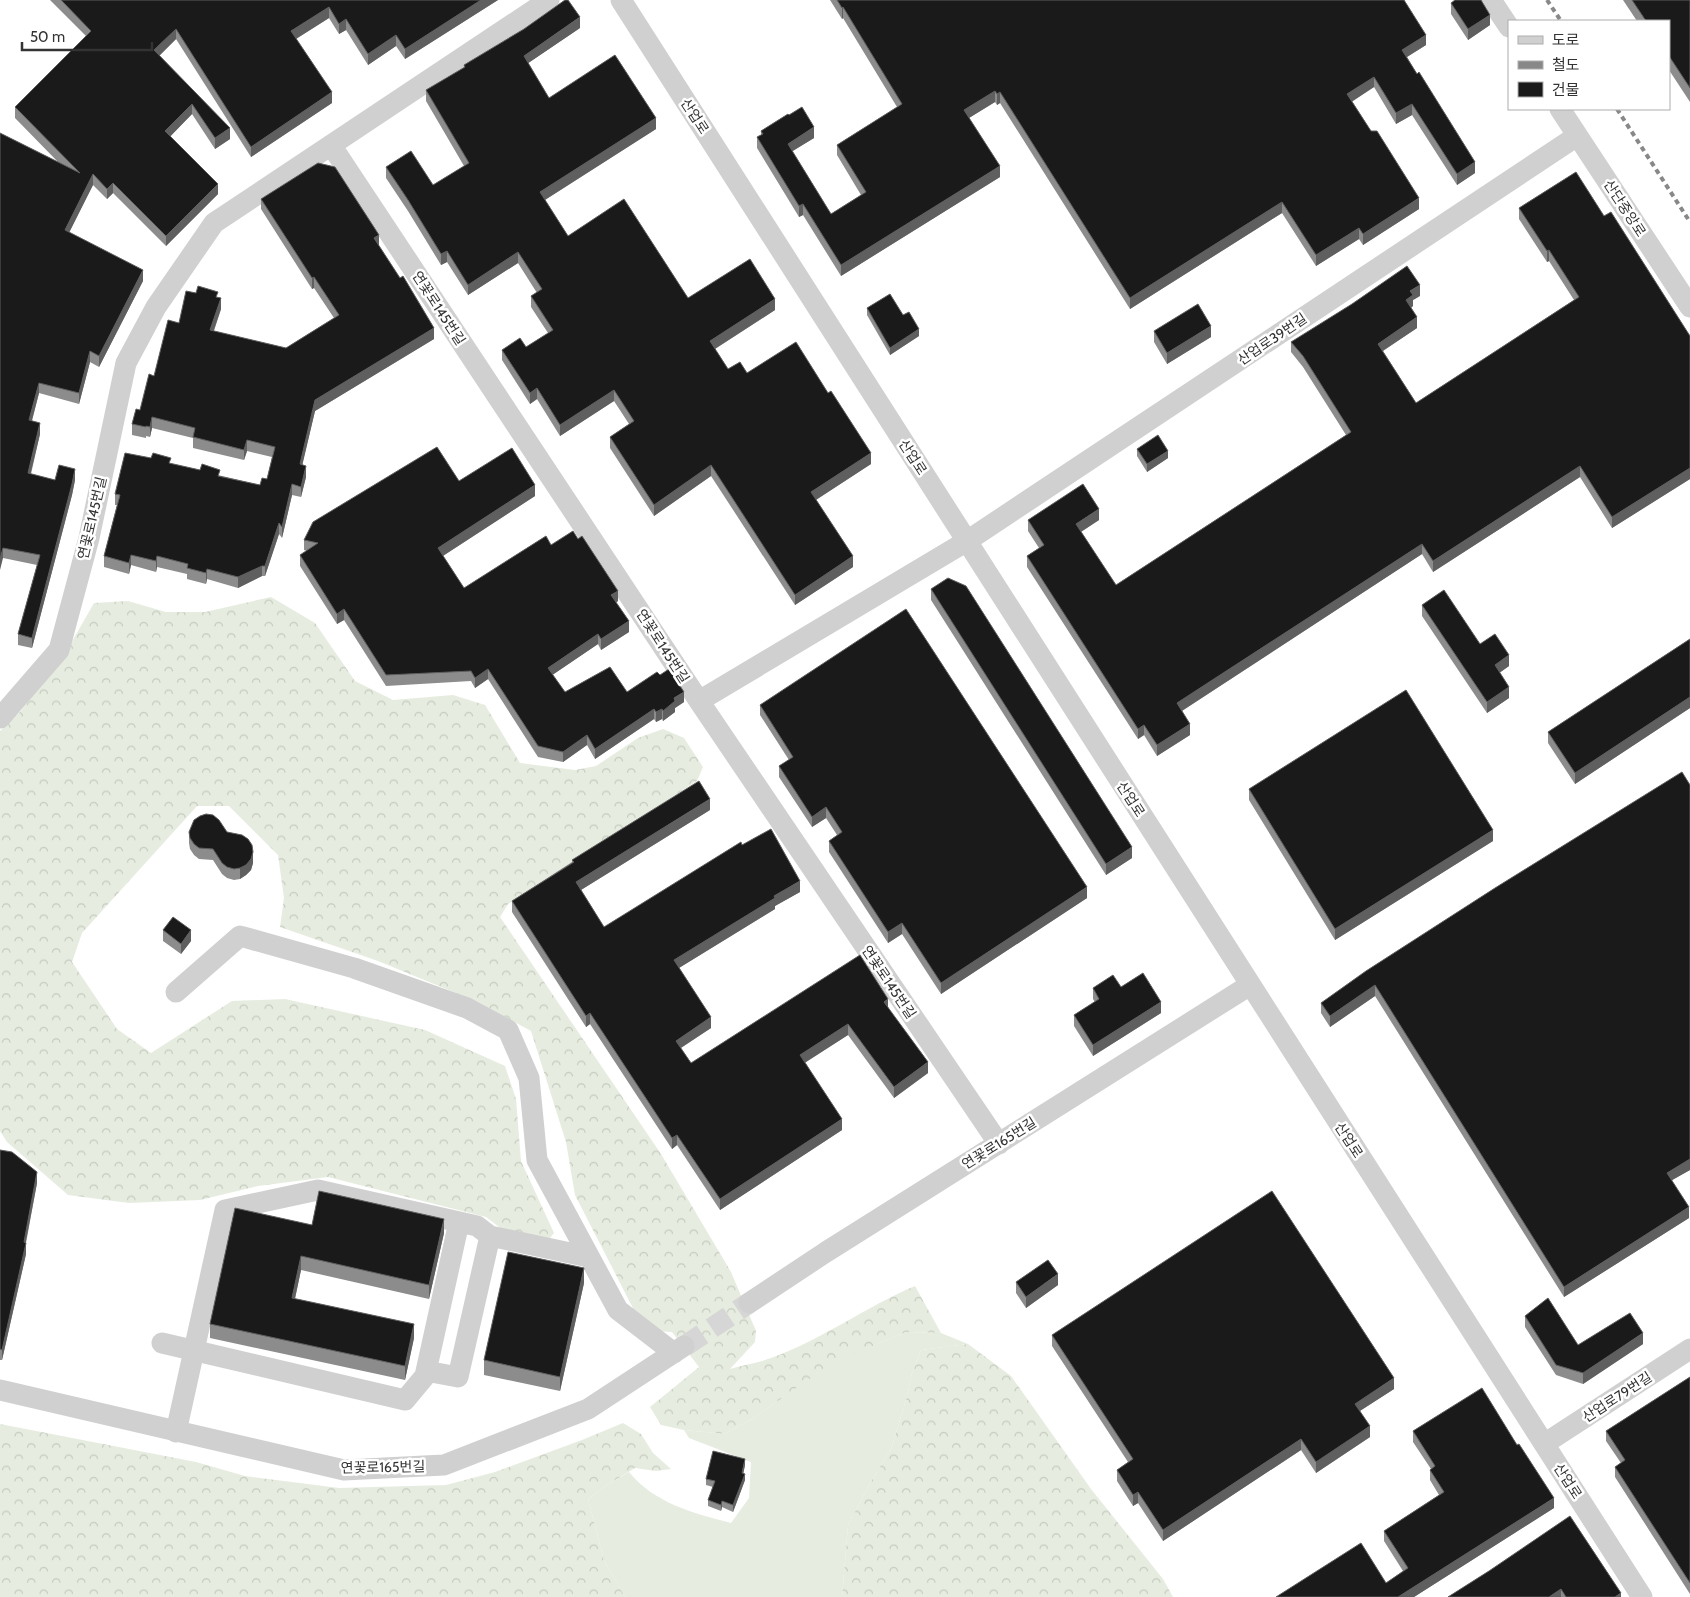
<svg xmlns="http://www.w3.org/2000/svg" width="1690" height="1597" font-family="Cabin,'Noto Sans KR',sans-serif">
	<style>
		.grass { fill: #e6ecdf }
		.forest { fill: url(#forest-crowns) }
		.lines { fill: none; stroke-linecap: round; stroke-linejoin: round }
		.minor-tunnel { stroke: #d6d6d6; stroke-width: 21; stroke-dasharray: 21 11; stroke-linecap: butt }
		.minor { stroke: #d0d0d0; stroke-width: 21 }
		.rail { stroke: #888; stroke-width: 4; stroke-dasharray: 5 4; stroke-linecap: butt }
		.wall { fill: #8c8c8c }
		.shaded-wall { fill: #5f5f5f }
		.building { fill: #1a1a1a; stroke: #5f5f5f }
		.labels { text-anchor: middle; stroke-width: 5; stroke-linejoin: round; paint-order: stroke }
		.street-label { font-size: 14px; fill: #333; stroke: #fff }
	</style>
	<defs>
		<pattern id="forest-crowns" width="20" height="18" patternUnits="userSpaceOnUse" patternTransform="scale(1.25)"><rect width="20" height="18" fill="#e6ecdf"/><path d="M2 6a3 3 0 1 1 6 0M12 15a3 3 0 1 1 6 0" fill="none" stroke="#c6cbc0"/></pattern>
	</defs>
	<rect width="100%" height="100%" fill="#fff"/>
	<path class="grass" d="M906 1332 941 1333 968 1344 921 1350 912 1373 906 1400 891 1449 870 1483 848 1525 842 1597H625L604 1560 588 1499 607 1485 629 1472C654 1503 693 1513 731 1523L749 1498 751 1462 689 1438 684 1430 725 1434 752 1419 833 1362Z"/>
	<path class="forest" d="M271 597 315 623 355 681 393 700 453 695 485 705 520 763 575 770 596 766 638 738 663 729 684 738 703 767 697 781 508 904 500 917 661 1154 731 1272 756 1331 755 1342 730 1369C743 1365 758 1363 771 1358 822 1340 865 1307 915 1286L941 1333 906 1332 834 1362 752 1419 725 1434 684 1430 661 1425 650 1407 699 1367 672 1332 656 1331 637 1316 575 1195 566 1142 531 1031 478 1002 378 961 280 927 284 898 278 855 229 806H197L82 933 72 962 117 1029 151 1053 232 1001 285 999 425 1030 505 1066 516 1099 521 1161 554 1233 549 1239 503 1230 486 1217 328 1177 258 1186 200 1200 129 1203 68 1195 7 1142 0 1131V731L20 712 66 652 94 603 128 601 166 612H205Z
		M968 1344 1011 1376 1091 1489 1163 1579 1173 1597H842L848 1525 870 1483 891 1449 906 1400 912 1373 921 1350Z
		M623 1423 641 1434 653 1453 671 1469 656 1471 635 1468 607 1485 588 1499 604 1560 625 1597H0V1424L196 1462 245 1476 339 1488 446 1485 495 1472 582 1440Z"/>
	<g class="lines">
		<path class="minor-tunnel" d="M685 1346 749 1303"/>
		<path class="minor" d="M621 0 1642 1597
			M1491 0 1509 27
			M1560 109 1690 307
			M331 145 699 701 999 1144
			M699 701 967 541 1577 136
			M0 718 59 650 89 538 126 363 156 307 214 223 549 0
			M176 992 240 936 354 968 467 1008 508 1030 529 1078 537 1160 618 1310 674 1353
			M749 1303 826 1252 1250 985
			M162 1343 405 1400 425 1376 459 1222
			M426 1371 458 1377 490 1236
			M0 1390 344 1470 444 1465 588 1409 684 1346
			M176 1432 225 1210 318 1190 477 1226 490 1236 589 1257
			M1544 1444 1690 1349"/>
		<path class="rail" d="M1547 0 1561 21
			M1617 109 1690 222"/>
	</g>
	<path class="wall" d="M50 0H498L405 59 396 46 368 65 346 30 339 34 329 18 296 39 332 103 251 157 176 39 159 56 230 139 215 149 192 114 170 136 218 194 166 246 113 193 107 199 93 185 69 232 143 281 99 367 90 362 79 404 39 393 32 421 40 434 31 474 55 480H75L72 495 32 648 18 645V634L37 565 3 558 0 133 58 162 15 118V107L86 36Z
		M830 0H1404L1426 45 1407 57 1475 173 1457 185 1412 115 1396 124 1374 87 1352 101 1419 209 1363 245 1359 239 1316 266 1282 213 1130 309 1000 103 997 105 995 102 969 118 1000 177 841 276 803 215 799 217 757 148V137L761 135V131L789 115 814 138 792 151 831 214 861 195 837 155V145L897 107 843 18 842 19Z
		M1623 0H1690V102L1669 70V21H1637Z
		M1451 3 1490 25 1468 40 1451 14Z
		M580 28 528 63 549 98 656 129 545 200 568 236 688 298 775 310 715 349 728 369 747 373 871 464 816 500 853 567 795 605 711 476 654 516 610 448V437L629 424 614 401 560 436 537 399 530 404 502 360V350L526 347 548 333 531 307V296L537 293 518 263 468 295 447 262 441 265 408 211 386 178V167L433 185 464 166 426 101V90L464 68V65Z
		M261 199 379 246 434 339 315 411 302 465 306 477 301 497 292 495 282 538 279 534 265 576H262L238 588 207 579 206 584 187 579V574L157 567 156 572 131 565 129 574 104 567V556L117 505H115V494L171 464 260 485 267 479 272 457 247 451 244 460 193 448V438L152 428 150 437 146 436V438L132 435V424L140 410 154 376 179 323 218 298 221 309 214 331 286 348 334 318 314 288 312 289 261 209Z
		M1519 208 1604 216 1690 336V479L1612 528 1580 477 1433 572 1422 554 1182 711 1190 735 1157 756 1144 735 1138 739 1027 567V556L1039 548 1028 531V520H1099L1081 532 1116 585 1346 435 1303 367 1291 352V342L1420 296 1413 300V306L1411 308 1417 328 1383 351 1416 403 1574 300 1549 261 1547 262 1519 219Z
		M867 308 903 315 919 336 890 355 867 315Z
		M1154 331 1211 337 1167 364 1154 342Z
		M1137 449 1168 458 1147 472 1137 456Z
		M459 481 535 496 443 556 464 588 551 545 618 601 616 602 629 632 601 650 598 644 552 675 565 692H627L684 702 675 708V712L663 721 662 719 656 722 654 719 595 759 587 745 563 762 538 757 488 679 475 688 471 681 386 686 344 620 337 624 300 566V555L307 551 304 550V540Z
		M931 589 1132 858 1106 875 931 600Z
		M1422 605 1480 644 1509 666 1499 673 1509 698 1487 713 1422 616Z
		M1690 639V708L1575 784 1548 743V732Z
		M760 705 1087 898 941 994 902 934 888 943 829 852V841L837 835 826 818 812 827 779 777V766L789 760 760 715Z
		M1690 785V1170L1672 1180 1689 1218 1564 1297 1375 996 1330 1027 1321 1013V1003Z
		M1249 789 1493 841 1335 940 1249 800Z
		M710 810 581 890 604 927 742 845 800 892 775 906V909L679 968 711 1028 681 1048 691 1063 888 1007 928 1073 894 1098 848 1035 805 1062 842 1130 720 1210 677 1145 672 1149 590 1024 586 1027 512 912V901L572 862V860Z
		M189 832H227L253 863 251 870 246 875 240 879 234 880 227 878 222 874 213 860 199 859 194 855 190 849 189 843Z
		M163 930 191 941 181 954 163 941Z
		M1121 987 1161 1013 1093 1056 1074 1026V1015L1095 1002 1093 999V988Z
		M0 1150 37 1183 26 1243V1254L2 1360H0Z
		M312 1225 444 1233 429 1299 301 1270 295 1299 414 1338 405 1380 210 1338V1324Z
		M1016 1282 1058 1285 1026 1308 1016 1293Z
		M584 1283 560 1391 484 1375V1360Z
		M1525 1316 1578 1345 1643 1344 1583 1384 1556 1375 1525 1327Z
		M1052 1335 1394 1389 1360 1411 1370 1437 1316 1473 1301 1450 1163 1541 1138 1503 1133 1506 1117 1481V1470L1128 1462 1052 1346Z
		M1690 1377V1594L1615 1477V1467L1621 1463 1606 1441V1431Z
		M1413 1431 1554 1508 1414 1597H1276L1386 1583 1403 1571 1384 1541V1531L1439 1495 1430 1480V1470L1431 1469 1413 1442Z
		M745 1465 743 1474 745 1480 733 1512 722 1507 721 1511 708 1506V1500L713 1487 706 1485V1479Z
		M1489 1571 1621 1597H1448Z"/>
	<path class="shaded-wall" d="M481 0H498L405 59V49Z
		M329 7V18L291 42V31Z
		M843 7V18L842 19V8Z
		M1490 15V25L1468 40V29Z
		M580 17V28L524 66V56Z
		M346 19V30L339 34V24Z
		M176 29V39L154 61V50Z
		M396 35V46L368 65V54Z
		M1426 35V45L1402 60V50Z
		M1374 77V87L1347 105V94Z
		M995 91V102L964 121V110Z
		M332 92V103L251 157V147Z
		M1000 92V103L997 105V94Z
		M192 104V114L165 142V131Z
		M1412 104V115L1396 124V113Z
		M656 118V129L540 203V192Z
		M814 127V138L788 154V144Z
		M230 128V139L215 149V138Z
		M1475 162V173L1457 185V174Z
		M1000 166V177L841 276V265Z
		M93 174V185L65 241V230Z
		M113 183V193L107 199V189Z
		M218 184V194L166 246V236Z
		M1419 198V209L1363 245V234Z
		M1282 202V213L1130 309V298Z
		M803 204V215L799 217V206Z
		M1359 228V239L1316 266V255Z
		M379 235V246L374 238Z
		M1549 250V261L1547 262V251Z
		M447 251V262L441 265V254Z
		M518 252V263L468 295V285Z
		M143 270V281L99 367V356Z
		M314 277V288L312 289V278Z
		M1420 285V296L1413 300V306L1406 311V300L1410 291Z
		M221 298V309L210 341V330Z
		M775 299V310L710 352V341Z
		M1417 317V328L1378 354V344Z
		M1211 326V337L1167 364V353Z
		M434 328V339L315 411 300 475V464L315 400Z
		M919 329V336L890 355V348Z
		M90 351V362L79 404V393Z
		M39 383V393L29 431V420Z
		M537 388V399L530 404V393Z
		M614 390V401L560 436V425Z
		M152 417V428L150 437V427Z
		M40 423V434L28 484V473Z
		M247 440V451L244 460V450Z
		M1168 451V458L1147 472V464Z
		M871 453V464L811 503V492Z
		M711 465V476L654 516V505Z
		M306 466V477L301 497V487Z
		M1580 466V477L1433 572V561Z
		M1690 468V479L1612 528V517Z
		M75 469V480L72 495 32 648V638Z
		M292 484V495L282 538V527Z
		M535 485V496L438 559V548Z
		M1099 509V520L1076 535V524Z
		M279 523V534L265 576V566Z
		M1422 544V554L1177 714V703Z
		M3 548V558L0 570V559Z
		M131 555V565L129 574V563Z
		M157 556V567L156 572V561Z
		M853 556V567L795 605V595Z
		M262 566V576L238 588V577Z
		M207 569V579L206 584V573Z
		M618 591V601L611 606V595Z
		M344 609V620L337 624V614Z
		M629 621V632L601 650V639Z
		M598 634V644L548 678V668Z
		M1509 655V666L1495 676V665Z
		M488 669V679L475 688V678Z
		M1509 687V698L1487 713V702Z
		M684 692V702L675 708V712L663 721V711L674 698Z
		M1690 697V708L1575 784V773Z
		M654 709V719L595 759V749Z
		M662 709V719L656 722V712Z
		M1190 724V735L1157 756V745Z
		M1144 725V735L1138 739V729Z
		M587 735V745L563 762V752Z
		M710 799V810L576 893V882Z
		M826 807V818L812 827V817Z
		M1493 830V841L1335 940V929Z
		M1132 847V858L1106 875V864Z
		M253 852V863L251 870 246 875 240 879V868Z
		M800 881V892L775 906V909L674 971V960L774 896Z
		M1087 887V898L941 994V983Z
		M902 923V934L888 943V932Z
		M191 930V941L181 954V944Z
		M1375 985V996L1330 1027V1016Z
		M888 999V1010L884 1002Z
		M1161 1002V1013L1093 1056V1045Z
		M590 1013V1024L586 1027V1016Z
		M711 1017V1028L676 1051V1041Z
		M848 1024V1035L800 1066V1055Z
		M928 1062V1073L894 1098V1087Z
		M842 1119V1130L720 1210V1199Z
		M677 1135V1145L672 1149V1138Z
		M1690 1159V1170L1667 1183V1173Z
		M37 1172V1183L25 1246 26 1243V1254L2 1360V1350L24 1242Z
		M1689 1207V1218L1564 1297V1287Z
		M444 1219V1233L429 1299V1285Z
		M301 1256V1270L292 1312V1298Z
		M584 1268V1283L560 1391V1377Z
		M1058 1274V1285L1026 1308V1297Z
		M414 1324V1338L405 1380V1366Z
		M1643 1333V1344L1583 1384V1373Z
		M1394 1378V1389L1355 1414V1404Z
		M1370 1426V1437L1316 1473V1462Z
		M1301 1439V1450L1163 1541V1530Z
		M745 1459V1465L742 1480V1473Z
		M745 1474V1480L733 1512V1505Z
		M1138 1492V1503L1133 1506V1495Z
		M1554 1498V1508L1414 1597H1398Z
		M722 1501V1507L721 1511V1505Z
		M1561 1589V1597H1549Z
		M1621 1593V1597H1615Z"/>
	<path class="building" d="M61 0H481L405 49 396 35 368 54 346 19 339 24 329 7 291 31 332 92 251 147 176 29 154 50 230 128 215 138 192 104 165 131 218 184 166 236 113 183 107 189 93 174 65 230 143 270 99 356 90 351 79 393 39 383 29 420 40 423 28 473 55 480 59 465 75 469 72 484 32 638 18 634 40 555 3 548 0 559V133L80 173 15 107 91 31Z
		M565 0H568L580 17 524 56 549 98 615 55 656 118 540 192 568 236 624 199 688 298 750 259 775 299 710 341 728 369 740 362 747 373 796 342 828 393 831 391 871 453 811 492 853 556 795 595 711 465 654 505 610 437 634 421 614 390 560 425 537 388 530 393 502 350 520 338 526 347 553 330 531 296 542 289 518 252 468 285 447 251 441 254 408 200 386 167 411 151 433 185 469 163 426 90 465 67 464 65 524 29Z
		M837 0H1404L1426 35 1402 50 1417 74 1419 72 1475 162 1457 174 1412 104 1396 113 1374 77 1347 94 1371 131H1377L1419 198 1363 234 1359 228 1316 255 1282 202 1130 298 1000 92 997 94 995 91 964 110 1000 166 841 265 803 204 799 206 757 137 763 134 761 131 788 114 789 115 802 107 814 127 788 144 831 214 866 192 837 145 902 104 843 7 842 8Z
		M1455 0H1481L1490 15 1468 29 1451 3Z
		M1632 0H1690V88L1669 56V21H1646Z
		M318 163 335 167 379 235 374 238 400 278 403 276 434 328 315 400 300 464 306 466 301 487 292 484 282 527 279 523 265 566H262L238 577 207 569 206 573 187 568 188 564 157 556 156 561 131 555 129 563 104 556 120 495 115 494 125 453 151 458 153 453 171 458 169 463 200 470 202 464 220 470 218 476 260 485 262 478 267 479 275 447 247 440 244 450 193 437 195 428 152 417 150 427 146 426V427L132 424 136 409 140 410 149 374 154 376 168 320 179 323 186 291 196 293 198 286 218 292 216 297 221 298 210 330 286 348 339 315 314 277 312 278 261 199Z
		M1576 172 1604 216 1611 212 1690 336V468L1612 517 1580 466 1433 561 1422 544 1177 703 1190 724 1157 745 1144 725 1138 729 1027 556 1044 545 1028 520 1083 484 1099 509 1076 524 1116 585 1351 432 1303 356 1291 342 1352 304 1407 266 1420 285 1410 291 1413 295 1406 300 1417 317 1378 344 1416 403 1579 297 1549 250 1547 251 1519 208Z
		M890 294 903 315 909 312 919 329 890 348 867 308Z
		M1198 304 1211 326 1167 353 1154 331Z
		M1158 435 1168 451 1147 464 1137 449Z
		M437 447 459 481 512 448 535 485 438 548 464 588 546 536 551 545 573 531 578 539 582 536 618 591 611 595 629 621 601 639 598 634 548 668 565 692 610 667 627 692 657 672 660 675 669 669 684 692 674 698 675 701 663 711 662 709 656 712 654 709 595 749 587 735 563 752 538 746 488 669 475 678 471 671 386 675 344 609 337 614 300 555 318 543 304 540 313 522Z
		M948 578 966 586 1132 847 1106 864 931 589Z
		M1444 590 1480 644 1495 634 1509 655 1495 665 1509 687 1487 702 1422 605Z
		M906 609 1087 887 941 983 902 923 888 932 829 841 842 832 826 807 812 817 779 766 793 757 760 705Z
		M1690 639V697L1575 773 1548 732Z
		M1406 690 1493 830 1335 929 1249 789Z
		M1682 772 1690 785V1159L1667 1173 1689 1207 1564 1287 1375 985 1330 1016 1321 1003 1366 971 1495 888Z
		M699 781 710 799 576 882 604 927 741 842 742 845 771 829 800 881 774 896 775 898 674 960 711 1017 676 1041 691 1063 860 955 888 999 884 1002 928 1062 894 1087 848 1024 800 1055 842 1119 720 1199 677 1135 672 1138 590 1013 586 1016 512 901 574 862 572 860Z
		M206 814 213 815 219 820 227 832 242 835 248 839 252 845 253 852 251 859 246 865 240 868 234 869 227 867 222 863 213 849 199 848 194 844 190 838 189 832 194 820 200 816Z
		M173 917 191 930 181 944 163 930Z
		M1143 973 1161 1002 1093 1045 1074 1015 1099 999 1093 988 1113 975 1121 987Z
		M0 1150 12 1152 37 1172 24 1242 26 1243 2 1350 0 1349Z
		M319 1191 444 1219 429 1285 301 1256 292 1298 414 1324 405 1366 210 1324 235 1208 312 1225Z
		M1272 1191 1394 1378 1355 1404 1370 1426 1316 1462 1301 1439 1163 1530 1138 1492 1133 1495 1117 1470 1133 1459 1052 1335Z
		M508 1252 584 1268 560 1377 484 1360Z
		M1048 1260 1058 1274 1026 1297 1016 1282Z
		M1548 1298 1578 1345 1630 1313 1643 1333 1583 1373 1556 1365 1525 1316Z
		M1690 1377V1583L1615 1467 1625 1460 1606 1431Z
		M1482 1388 1517 1445 1519 1444 1554 1498 1398 1597H1276L1361 1543 1386 1583 1408 1568 1384 1531 1444 1492 1430 1470 1435 1466 1413 1431Z
		M713 1451 745 1459 742 1473 745 1474 733 1505 722 1501 721 1505 708 1500 715 1481 706 1479Z
		M1570 1516 1621 1593 1615 1597H1566L1561 1589 1549 1597H1448L1489 1571Z"/>
	<g class="labels">
		<g class="street-label">
			<text transform="translate(695 116) rotate(57)" y="5">산업로</text>
			<text transform="translate(1625 208) rotate(57)" y="5">산단중앙로</text>
			<text transform="translate(439 308) rotate(57)" y="5">연꽃로145번길</text>
			<text transform="translate(1272 339) rotate(-34)" y="5">산업로39번길</text>
			<text transform="translate(913 457) rotate(57)" y="5">산업로</text>
			<text transform="translate(92 518) rotate(-77)" y="5">연꽃로145번길</text>
			<text transform="translate(663 646) rotate(57)" y="5">연꽃로145번길</text>
			<text transform="translate(1131 799) rotate(57)" y="5">산업로</text>
			<text transform="translate(889 982) rotate(56)" y="5">연꽃로145번길</text>
			<text transform="translate(1349 1140) rotate(57)" y="5">산업로</text>
			<text transform="translate(999 1143) rotate(-32)" y="5">연꽃로165번길</text>
			<text transform="translate(1617 1397) rotate(-33)" y="5">산업로79번길</text>
			<text transform="translate(383 1467) rotate(-1)" y="5">연꽃로165번길</text>
			<text transform="translate(1568 1481) rotate(57)" y="5">산업로</text>
		</g>
	</g>
	<rect x="1508" y="20" width="162" height="90" fill="#ffffff" stroke="#adadad"/>
	<rect x="1518" y="36" width="25" height="8" fill="#d0d0d0" stroke="#adadad"/>
	<text x="1552" y="45" font-size="15" fill="#333333">도로</text>
	<rect x="1518" y="61" width="25" height="8" fill="#888888" stroke="#adadad"/>
	<text x="1552" y="70" font-size="15" fill="#333333">철도</text>
	<rect x="1518" y="82" width="25" height="15" fill="#1a1a1a" stroke="#adadad"/>
	<text x="1552" y="95" font-size="15" fill="#333333">건물</text>
	<path d="M22 42v8h130v-8" fill="none" stroke="#333333" stroke-width="2.5"/>
	<text x="30" y="42" font-size="15" fill="#333333" stroke="#ffffff" stroke-width="4" paint-order="stroke">50 m</text>
</svg>
